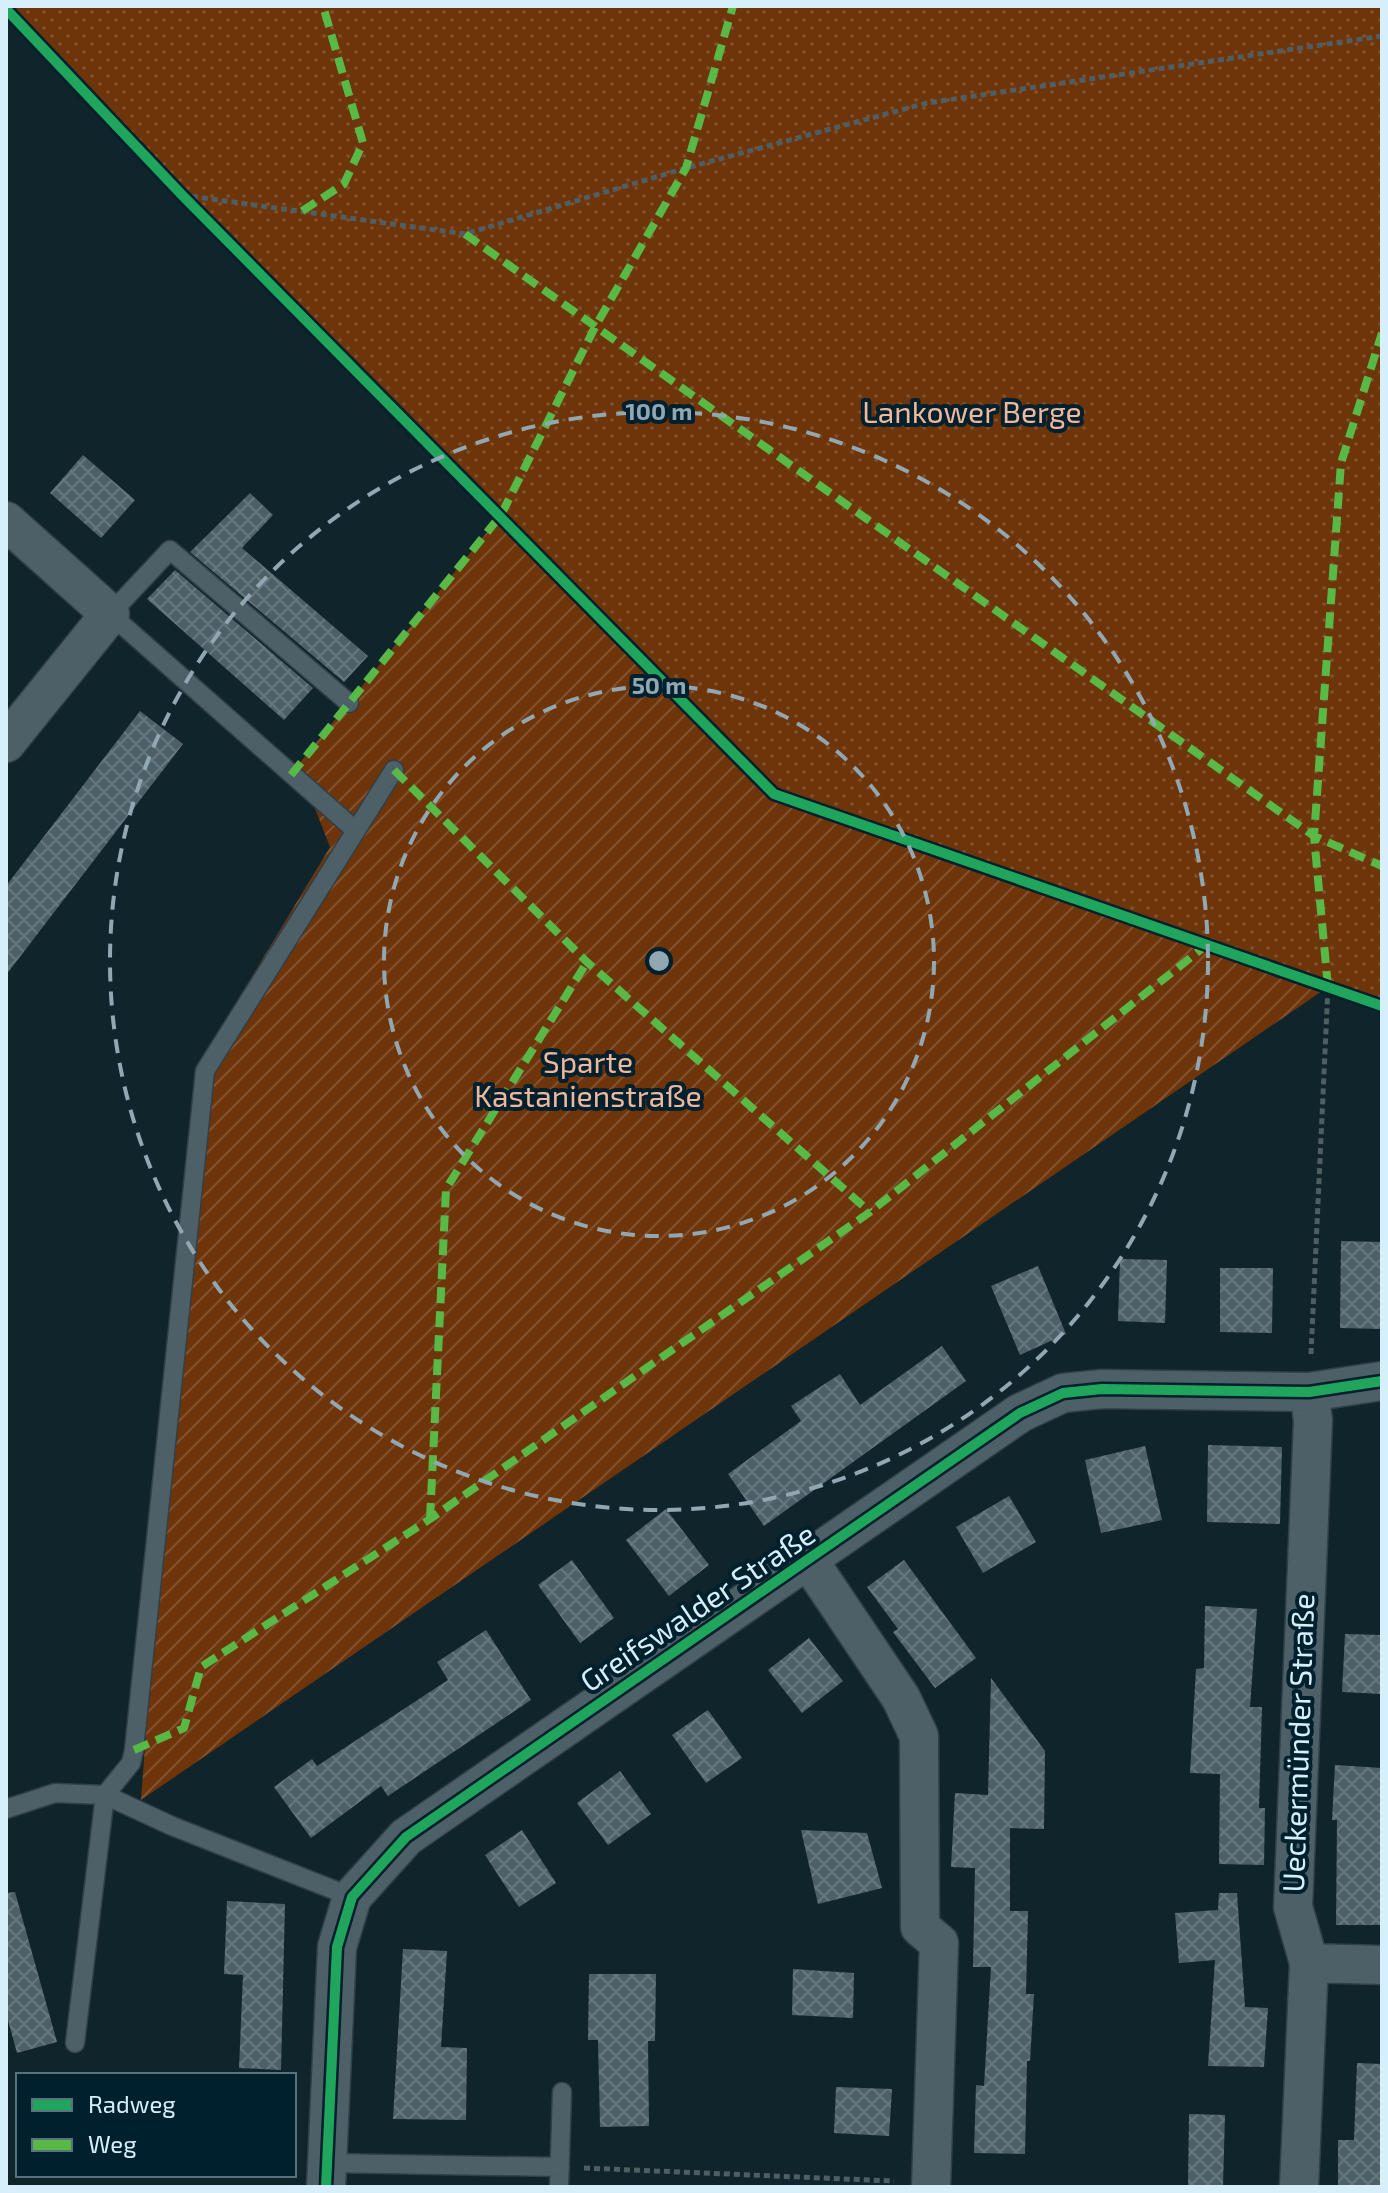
<svg xmlns="http://www.w3.org/2000/svg" width="1388" height="2193" font-family="'Exo 2',sans-serif">
	<style>
		.park { fill: url(#park-dots) }
		.garden { fill: url(#garden-furrows) }
		.building { fill: url(#building-cross-hatch) }
		.lines { fill: none; stroke-linecap: round; stroke-linejoin: round }
		.service-casing { stroke: #313f46; stroke-width: 21 }
		.minor-casing { stroke: #313f46; stroke-width: 41 }
		.path { stroke: #4e5e63; stroke-width: 5; stroke-dasharray: 6 4; stroke-linecap: butt }
		.service { stroke: #4e6067; stroke-width: 18 }
		.minor { stroke: #4e6067; stroke-width: 38 }
		.quiet { stroke: #58b947; stroke-width: 8; stroke-dasharray: 16 8; stroke-linecap: butt }
		.cycleway-casing { stroke: #00202d; stroke-width: 15 }
		.cycleway { stroke: #20a55d; stroke-width: 10 }
		.ring { fill: none; stroke: #91a8b3; stroke-width: 4; stroke-dasharray: 14 10 }
		.labels { text-anchor: middle; stroke-width: 8; stroke-linejoin: round; paint-order: stroke }
		.park-label { font-size: 30px; fill: #efb89d; stroke: #00202d }
		.street-label { font-size: 30px; fill: #d7effb; stroke: #00202d }
		.centre { fill: #91a8b3; stroke: #00202d; stroke-width: 4 }
		.ring-label { font-size: 24px; text-anchor: middle; font-weight: bold; fill: #91a8b3; stroke: #00202d; stroke-width: 8; stroke-linejoin: round; paint-order: stroke }
	</style>
	<defs>
		<pattern id="park-dots" width="8" height="8" patternUnits="userSpaceOnUse" patternTransform="scale(2)"><rect width="8" height="8" fill="#6e340a"/><path d="M2 2h.1M6 6h.1" fill="none" stroke="#82522f" stroke-width="1.8" stroke-linecap="round"/></pattern>
		<pattern id="garden-furrows" width="10" height="10" patternUnits="userSpaceOnUse" patternTransform="scale(2)"><rect width="10" height="10" fill="#6e340a"/><path d="M-1 1l2-2M0 10L10 0M9 11l2-2" fill="none" stroke="#82522f"/></pattern>
		<pattern id="building-cross-hatch" width="8" height="8" patternUnits="userSpaceOnUse" patternTransform="scale(2)"><rect width="8" height="8" fill="#4e6067"/><path d="M0 0l8 8M0 8l8-8" fill="none" stroke="#67777e"/></pattern>
	</defs>
	<rect width="100%" height="100%" fill="#10242c"/>
	<path class="park" d="M6 6H1382V1006L774 794 6 17Z"/>
	<path class="garden" d="M501 515 774 794 1328 987 141 1800 195 1071 330 847 298 765Z"/>
	<path class="building" d="M83 455 135 500 101 538 50 493Z
		M250 493 273 515 242 548 368 656 344 682 190 552Z
		M175 570 313 688 284 720 147 599Z
		M140 711 183 744 6 975V886Z
		M1341 1241 1382 1242V1329L1340 1328Z
		M1120 1259 1167 1260 1165 1323 1118 1321Z
		M1038 1266 1066 1334 1020 1355 991 1286Z
		M1220 1268H1273L1272 1333 1220 1332Z
		M942 1346 966 1381 764 1526 728 1474 801 1421 791 1406 840 1374 860 1405Z
		M1208 1445 1282 1447 1280 1524 1207 1522Z
		M1145 1446 1162 1520 1101 1533 1085 1460Z
		M1009 1496 1036 1542 983 1573 956 1527Z
		M666 1509 709 1565 669 1596 626 1540Z
		M572 1560 614 1618 580 1643 538 1585Z
		M904 1560 976 1658 935 1688 893 1632 898 1629 867 1587Z
		M1205 1606 1257 1609 1250 1707H1262L1259 1808H1265L1264 1865 1219 1864 1220 1774 1190 1773 1196 1669 1204 1668Z
		M486 1630 531 1700 388 1796 381 1786 311 1838 274 1787 312 1759 317 1766 448 1680 437 1662Z
		M1345 1634 1382 1635V1694L1342 1692Z
		M809 1638 843 1681 802 1713 768 1670Z
		M991 1678 1045 1751 1044 1829 1010 1828V1911H1028L1026 1994H1034L1030 2061H1027L1025 2154 974 2153 976 2085 984 2086 991 1967H973L975 1868 951 1867 955 1793 988 1795Z
		M708 1710 742 1758 706 1783 672 1735Z
		M1335 1765 1382 1768V1925H1336L1337 1820H1332Z
		M620 1771 651 1814 608 1845 577 1803Z
		M522 1830 556 1883 519 1907 485 1855Z
		M801 1830 867 1833 882 1888 818 1904Z
		M15 1892 57 2042 17 2053 6 2013V1893Z
		M1219 1893H1237L1245 2007 1268 2008 1264 2067 1208 2066 1215 1960 1179 1963 1175 1913 1218 1910Z
		M227 1901 285 1904 281 2070 239 2068 243 1975 224 1974Z
		M403 1949 447 1951 441 2047 467 2048 466 2120 393 2119Z
		M793 1969 854 1973 853 2018 792 2015Z
		M589 1974H656L655 2041H648L649 2126 600 2127 598 2040H588Z
		M1357 2063 1382 2064V2187H1338V2140H1354Z
		M836 2087 892 2089 889 2136 834 2133Z
		M1189 2114 1225 2115 1223 2186 1188 2185Z"/>
	<g class="lines">
		<defs>
			<path id="service" d="M349 703 170 550 110 614 354 829
				M6 1809 55 1793 105 1795 172 1826 352 1897
				M75 2043 105 1795 131 1763 134 1750 205 1071 394 770
				M328 2163 560 2167
				M559 2187 562 2092"/>
			<path id="minor" d="M6 521 110 614 6 743
				M809 1561 901 1698 919 1736 920 1927 939 1943 931 2187
				M1309 1963 1382 1965
				M326 2187 337 1947 352 1897 406 1837 1020 1413 1063 1393 1102 1389 1309 1392 1382 1381
				M1299 2187 1309 1963 1293 1907 1313 1420 1309 1392"/>
		</defs>
		<use href="#service" class="service-casing"/>
		<use href="#minor" class="minor-casing"/>
		<path class="path" d="M182 195 465 234 686 168 927 103 1382 36
			M1311 1354 1328 987
			M584 2168 894 2181"/>
		<use href="#service" class="service"/>
		<use href="#minor" class="minor"/>
		<path class="quiet" d="M302 211 344 184 363 143 323 6
			M465 234 1314 836 1382 866
			M394 770 587 962 870 1212
			M291 775 501 515 595 327 686 168 733 6
			M1328 987 1314 836 1341 463 1382 333
			M430 1519 446 1189 587 962
			M134 1750 184 1728 201 1667 430 1519 870 1212 1209 943"/>
		<defs>
			<path id="cycleway" d="M6 9 182 195 774 794 1382 1006
				M326 2187 337 1947 352 1897 406 1837 1020 1413 1063 1393 1102 1389 1309 1392 1382 1381"/>
		</defs>
		<use href="#cycleway" class="cycleway-casing"/>
		<use href="#cycleway" class="cycleway"/>
	</g>
	<g class="ring">
		<circle cx="659" cy="961" r="275"/>
		<circle cx="659" cy="961" r="549"/>
	</g>
	<g class="labels">
		<g class="park-label">
			<text x="972" y="423">Lankower Berge</text>
			<text x="588" y="1073">Sparte<tspan x="588" dy="34">Kastanienstraße</tspan></text>
		</g>
		<g class="street-label">
			<text transform="translate(698 1608) rotate(-34)" y="10">Greifswalder Straße</text>
			<text transform="translate(1299 1743) rotate(-88)" y="10">Ueckermünder Straße</text>
		</g>
	</g>
	<circle cx="659" cy="961" r="12" class="centre"/>
	<g class="ring-label">
		<text x="659" y="420">100 m</text>
		<text x="659" y="694">50 m</text>
	</g>
	<rect width="1388" height="2193" fill="none" stroke="#d7effb" stroke-width="16"/>
	<rect x="16" y="2073" width="280" height="104" fill="#00202d" stroke="#56737f" stroke-width="2"/>
	<rect x="32" y="2099" width="40" height="12" fill="#20a55d" stroke="#56737f" stroke-width="2"/>
	<text x="88" y="2113" font-size="24" fill="#d7effb">Radweg</text>
	<rect x="32" y="2139" width="40" height="12" fill="#58b947" stroke="#56737f" stroke-width="2"/>
	<text x="88" y="2153" font-size="24" fill="#d7effb">Weg</text>
</svg>
